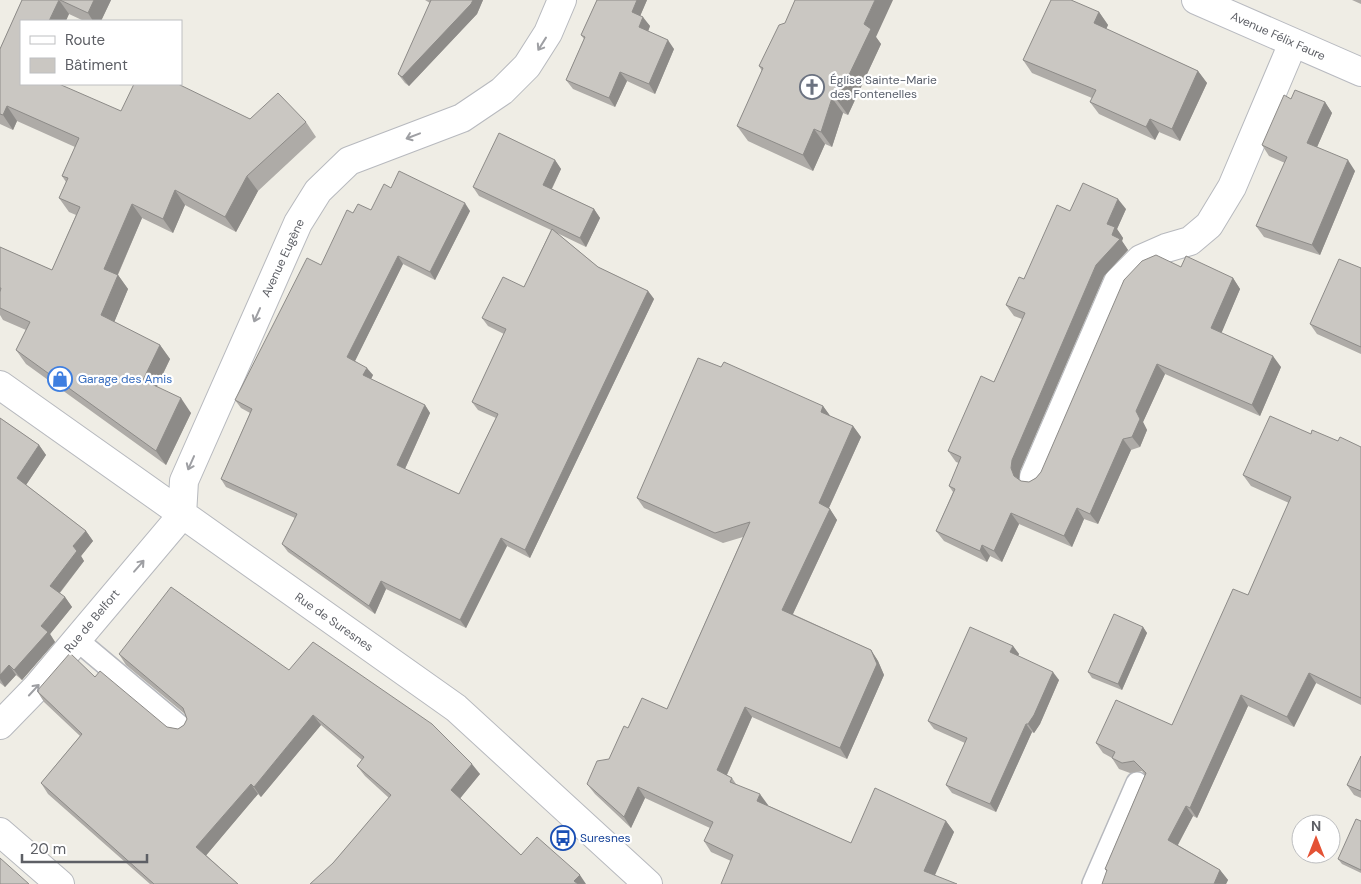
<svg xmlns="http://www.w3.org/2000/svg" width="1361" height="884" font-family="'DM Sans',sans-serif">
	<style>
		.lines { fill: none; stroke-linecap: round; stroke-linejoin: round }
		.lane-casing { stroke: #b7b9be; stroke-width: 24 }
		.street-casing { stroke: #b7b9be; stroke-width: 30 }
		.secondary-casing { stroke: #b8bac0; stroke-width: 30 }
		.lane { stroke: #fff; stroke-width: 21 }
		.street { stroke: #fff; stroke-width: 28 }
		.secondary { stroke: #fff; stroke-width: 28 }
		.wall { fill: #aeaba7 }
		.shaded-wall { fill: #8d8b88 }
		.building { fill: #cac7c2; stroke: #8d8b88 }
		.oneway { stroke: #9e9fa3 }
		.labels { text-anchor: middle; stroke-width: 4.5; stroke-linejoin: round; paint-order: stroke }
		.street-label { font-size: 12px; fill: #5d5f65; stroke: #fff }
		.worship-label { font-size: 12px; fill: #5b616d; stroke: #fff; text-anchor: start }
		.shop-label { font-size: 12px; fill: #366cbe; stroke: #fff; text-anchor: start }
		.transit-label { font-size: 12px; fill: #164399; stroke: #fff; text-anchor: start }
	</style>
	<rect width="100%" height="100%" fill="#efede5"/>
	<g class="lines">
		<defs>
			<path id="lane" d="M77 640 182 728
				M1093 884 1137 783"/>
			<path id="street" d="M0 385 456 708 648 884
				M1034 477 1118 282 1141 259 1166 248 1190 241 1209 225 1232 187 1293 43
				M0 725 37 687 182 515 184 481 298 223 318 191 349 161 462 118 502 91 527 66 548 33 562 0
				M0 832 60 884"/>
			<path id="secondary" d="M1196 0 1361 72"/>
		</defs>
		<use href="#lane" class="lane-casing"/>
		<use href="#street" class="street-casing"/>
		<use href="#secondary" class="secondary-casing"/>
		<use href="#lane" class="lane"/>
		<use href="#street" class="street"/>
		<use href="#secondary" class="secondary"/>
	</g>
	<path class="wall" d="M22 0H111L101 21H84L69 14 21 84 121 111 306 122 316 137 258 191 236 232 185 205 173 233 142 218 118 275 128 289 114 322 160 345 170 359 157 387 191 413 166 465 26 364 16 350 26 330 3 320 0 315V247L52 270 76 215 69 212 59 198 66 182 62 176 75 147 17 121 13 130 0 124V49Z
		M425 0H483L477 14 409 86 405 83 398 74 430 3Z
		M597 0H647L640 16 650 26 648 31 674 49 655 94 627 81 615 107 573 89 566 80 584 39 581 35Z
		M1352 0H1361V4Z
		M1099 12 1108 25 1106 29 1198 71 1207 83 1180 141 1159 132 1155 140 1099 114 1090 102 1092 98 1032 73 1023 60Z
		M785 23 876 37 881 44 848 115 843 113 832 147 825 144 813 171 748 141 737 126 762 71 759 66Z
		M1291 99 1325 102 1332 113 1317 147 1355 171 1320 255 1264 237 1256 226 1285 163 1269 156 1262 145Z
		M555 160 561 169 552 189 594 209 600 218 586 247 557 233 598 267 648 291 654 299 530 558 507 546 466 628 386 589 375 614 288 552 282 544 295 518 226 487 221 479 250 413 241 408 235 400 321 265 353 213 371 210 391 188 470 211 435 280 403 264 355 361 373 375 371 379 425 405 430 413 405 469 459 494 496 418 478 410 472 402 504 334 488 326 482 318 524 287 551 230 479 196 473 187Z
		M1126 209 1117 229 1123 238 1122 241 1128 250 1104 276 1020 471 1019 479 1021 481 1029 482 1036 478 1041 472 1181 267 1233 278 1240 289 1221 333 1281 367 1260 416 1165 374 1143 422 1147 430 1140 447 1131 450 1098 524 1084 519 1072 547 1019 524 1002 562 990 556 987 562 944 541 936 531 953 492 949 486 959 463 956 462 948 451 994 382 1022 319 1014 316 1006 305 1070 211Z
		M1361 268V354L1317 334 1310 324Z
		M721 367 823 406 830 416 853 426 861 437 829 508 837 520 793 614 871 650 878 661 884 675 847 759 752 717 727 775 732 778 736 784 768 805H767L851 843 946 821 954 832 934 875 731 861 711 852 704 841 710 828 645 798 631 828 595 794 587 784 609 759 628 728 667 709 743 537 723 543 644 508 637 498Z
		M0 418 39 445 46 455 26 485 86 531 93 541 81 556 84 561 60 593 65 597 72 607 50 634 55 642 22 680 16 675 5 687 0 683Z
		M1311 434 1361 447V705L1316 683 1294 727 1248 706 1197 818 1193 816 1178 845 1220 870 1228 880 1226 884H1102L1107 872 1105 869 1145 775 1142 771 1130 773 1119 769 1112 758 1103 753 1096 743 1172 725 1248 595 1289 503 1251 486 1243 475Z
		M1143 627 1147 633 1122 690 1092 678 1088 672Z
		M1013 646 1019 654 1018 656 1059 680 1040 724 1034 733 1032 732 996 812 952 793 946 785 965 743 934 729 928 721Z
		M119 654 289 670 480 774 460 798 521 855 580 875 333 863 389 798 365 776 357 766 362 760 321 725 261 797 258 794 206 855 238 884H150L48 794 41 783 80 736 44 702 37 691 95 677 167 727 178 729 184 725 187 719 185 714 126 665Z
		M1361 756V798L1354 795 1347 785Z
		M1361 821V873L1342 864 1338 859Z"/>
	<path class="shaded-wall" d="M59 0 69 14 66 21H49Z
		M94 0H111L101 21H93L88 13Z
		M473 0H483L477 14 409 86 402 77Z
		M637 0H647L638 21 632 12Z
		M875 0H893L876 37 881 44 848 115 837 100 864 24Z
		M1099 12 1108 25 1103 36 1094 23Z
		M643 17 650 26 646 37 639 27Z
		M668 40 674 49 655 94 649 84Z
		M1198 71 1207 83 1180 141 1172 129Z
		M620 72 627 81 615 107 609 98Z
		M832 98 843 113 832 147 821 132Z
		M1325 102 1332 113 1314 154 1307 143Z
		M7 106 17 121 13 130 3 115Z
		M1150 119 1159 132 1155 140 1146 127Z
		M814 129 825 144 813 171 803 155Z
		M555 160 561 169 549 194 543 185Z
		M1348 160 1355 171 1320 255 1312 245Z
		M247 176 258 191 236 232 225 217Z
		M175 190 185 205 173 233 163 219Z
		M1118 199 1126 209 1117 229 1123 238 1122 241 1128 250 1104 276 1020 471 1019 479 1014 476 1011 468 1012 460 1096 265 1112 235 1107 224Z
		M465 203 470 211 435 280 430 272Z
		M132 204 142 218 114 283 104 269Z
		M594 209 600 218 586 247 580 238Z
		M398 256 403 264 353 365 347 357Z
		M118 275 128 289 111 330 101 315Z
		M1233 278 1240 289 1219 339 1211 328Z
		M648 291 654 299 530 558 525 550Z
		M160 345 170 359 153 394 143 380Z
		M1273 356 1281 367 1260 416 1252 405Z
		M1157 364 1165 374 1143 422 1147 430 1140 447 1132 437 1136 411Z
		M367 368 373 375 369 383 363 375Z
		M181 398 191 413 166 465 156 451Z
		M425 405 430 413 403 473 397 465Z
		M823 406 831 417 821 412Z
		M853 426 861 437 826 514 819 503Z
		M1123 439 1131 450 1098 524 1090 514Z
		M39 445 46 455 24 488 17 478Z
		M1077 508 1084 519 1072 547 1064 536Z
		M830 509 837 520 790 620 782 610Z
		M1011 513 1019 524 1002 562 994 551Z
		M86 531 93 541 81 556 84 561 57 596 50 586 73 546Z
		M501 538 507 546 466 628 460 620Z
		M982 545 990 556 987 562 980 551Z
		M381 581 386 589 375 614 369 606Z
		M65 597 72 607 50 634 55 642 22 680 14 670 41 626Z
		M1143 627 1147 633 1122 690 1118 684Z
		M1013 646 1019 654 1016 660 1010 652Z
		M871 650 878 661 884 675 847 759 840 748Z
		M9 665 16 675 5 687 0 679V675Z
		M1053 672 1059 680 1040 724 1034 733 1028 724Z
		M1309 673 1316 683 1294 727 1287 717Z
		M1241 695 1248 706 1197 818 1190 808Z
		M745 707 752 717 724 781 717 770Z
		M313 715 321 725 261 797 254 787Z
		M1026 724 1032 732 996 812 990 804Z
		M472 764 480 774 458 801 451 790Z
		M251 784 258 794 204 858 196 847Z
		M638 787 645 798 631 828 624 817Z
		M760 794 768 805 765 811 757 801Z
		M1186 806 1193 816 1175 850 1168 840Z
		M946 821 954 832 932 882 924 871Z
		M1220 870 1228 880 1226 884H1214Z
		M580 875 586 884H577L574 881Z"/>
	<path class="building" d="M22 0H59L49 21H21V84H59L121 111 134 84H178L250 119 278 93 306 122 247 176 225 217 175 190 163 219 132 204 104 269 118 275 101 315 160 345 143 380 181 398 156 451 16 350 30 322 0 308V292L1 288H0V247L52 270 80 207 59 198 68 178 62 176 79 138 7 106 3 115 0 114V49Z
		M60 0H94L88 13Z
		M431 0H473L471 4 402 77 398 74Z
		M597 0H637L632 12 643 17 639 27 668 40 649 84 620 72 609 98 566 80 585 37 581 35Z
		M795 0H875L864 24 871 29 837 100 832 98 821 132 814 129 803 155 737 126 763 68 759 66 779 25 785 23Z
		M1051 0H1071L1099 12 1094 23 1198 71 1172 129 1150 119 1146 127 1090 102 1096 90 1023 60Z
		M1295 90 1325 102 1307 143 1348 160 1312 245 1256 226 1287 157 1262 145 1284 95 1291 99Z
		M499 133 555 160 543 185 594 209 580 238 473 187Z
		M399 171 465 203 430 272 398 256 347 357 367 368 363 375 425 405 397 465 459 494 498 414 472 402 506 329 482 318 503 277 524 287 552 229 598 267 648 291 525 550 501 538 460 620 381 581 369 606 282 544 297 514 221 479 252 409 235 400 307 258 321 265 347 210 353 213 358 204 371 210 384 184 391 188Z
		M1083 183 1118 199 1107 224 1115 227 1112 235 1120 239 1096 265 1012 460 1011 468 1014 476 1021 481 1029 482 1036 478 1041 472 1124 280 1142 261 1156 255 1181 267 1186 256 1233 278 1211 328 1273 356 1252 405 1157 364 1136 411 1140 419 1132 437 1123 439 1090 514 1077 508 1064 536 1011 513 994 551 982 545 980 551 936 531 955 489 949 486 961 457 948 451 981 376 994 382 1025 313 1006 305 1019 277 1024 279 1057 205 1070 211Z
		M1339 259 1361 268V347L1310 324Z
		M698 358 721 367 724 362 823 406 821 412 853 426 819 503 830 509 782 610 871 650 877 664 840 748 745 707 717 770 732 778 730 782 760 794 757 801 851 843 875 788 946 821 924 871 957 884H721L733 855 704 841 713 822 638 787 624 817 587 784 597 761 609 759 624 726 628 728 642 698 667 709 750 522 715 533 637 498Z
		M1270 416 1311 434 1312 430 1338 441 1340 437 1361 447V698L1309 673 1287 717 1241 695 1190 808 1186 806 1168 840 1220 870 1214 884H1102L1107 870 1105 869 1146 773 1134 761 1122 763 1112 758 1115 752 1096 743 1116 700 1172 725 1233 589 1248 595 1291 497 1243 475Z
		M0 418 39 445 17 478 86 531 73 546 77 551 50 586 65 597 41 626 48 632 14 670 9 665 0 675Z
		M171 587 289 670 313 642 432 724 472 764 451 790 521 855 537 837 580 875 574 881 578 884H310L333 863 391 795 357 766 364 757 313 715 254 787 251 784 196 847 238 884H154L41 783 82 734 37 691 70 653 95 677 100 671 167 727 178 729 184 725 187 719 183 708 119 654Z
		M1114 614 1143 627 1118 684 1088 672Z
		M970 627 1013 646 1010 652 1053 672 1034 715 1028 724H1026L990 804 946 785 967 738 928 721Z
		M1361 756V791L1347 785Z
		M1356 819 1361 821V870L1338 859Z
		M0 858 29 884H0Z"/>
	<defs><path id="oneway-shaft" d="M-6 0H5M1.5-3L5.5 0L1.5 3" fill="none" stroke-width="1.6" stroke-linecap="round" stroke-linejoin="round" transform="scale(1.25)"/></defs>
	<g class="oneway">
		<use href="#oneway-shaft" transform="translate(542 44) rotate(122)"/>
		<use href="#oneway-shaft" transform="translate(413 136) rotate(159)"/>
		<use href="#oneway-shaft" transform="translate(257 315) rotate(114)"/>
		<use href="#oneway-shaft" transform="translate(191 463) rotate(114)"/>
		<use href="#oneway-shaft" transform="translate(139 566) rotate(-49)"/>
		<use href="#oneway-shaft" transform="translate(34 690) rotate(-47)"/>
	</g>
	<defs>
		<symbol id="church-ring" viewBox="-11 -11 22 22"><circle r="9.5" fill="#fff" stroke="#6b7280" stroke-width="1.5"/><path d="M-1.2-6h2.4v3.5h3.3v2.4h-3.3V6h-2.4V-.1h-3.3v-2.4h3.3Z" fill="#6b7280"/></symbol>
		<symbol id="shop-ring" viewBox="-11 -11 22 22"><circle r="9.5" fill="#fff" stroke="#3f7fe0" stroke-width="1.5"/><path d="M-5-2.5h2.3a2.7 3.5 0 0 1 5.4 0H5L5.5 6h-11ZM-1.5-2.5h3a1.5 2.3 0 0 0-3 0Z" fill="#3f7fe0"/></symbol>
		<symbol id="bus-ring" viewBox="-11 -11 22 22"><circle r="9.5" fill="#fff" stroke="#1a4fb4" stroke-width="1.5"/><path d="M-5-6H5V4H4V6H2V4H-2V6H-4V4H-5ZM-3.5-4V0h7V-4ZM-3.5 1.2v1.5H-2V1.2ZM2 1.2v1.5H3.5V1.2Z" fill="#1a4fb4"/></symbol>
	</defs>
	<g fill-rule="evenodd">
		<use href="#church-ring" x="798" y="73" width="28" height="28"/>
		<use href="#shop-ring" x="46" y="365" width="28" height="28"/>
		<use href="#bus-ring" x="549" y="824" width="28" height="28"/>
	</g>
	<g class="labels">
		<g class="street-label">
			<text transform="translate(1278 36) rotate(24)" y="4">Avenue Félix Faure</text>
			<text transform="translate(283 258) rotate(-65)" y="4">Avenue Eugène</text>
			<text transform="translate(92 621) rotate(-50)" y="4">Rue de Belfort</text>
			<text transform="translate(334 622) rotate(35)" y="4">Rue de Suresnes</text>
		</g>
		<g class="worship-label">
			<text x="830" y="84">Église Sainte-Marie<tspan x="830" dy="14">des Fontenelles</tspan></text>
		</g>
		<g class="shop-label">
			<text x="78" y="383">Garage des Amis</text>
		</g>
		<g class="transit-label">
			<text x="580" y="842">Suresnes</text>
		</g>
	</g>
	<rect x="20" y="20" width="162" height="65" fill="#ffffff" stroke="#bebfc1"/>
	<rect x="30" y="36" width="25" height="8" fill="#ffffff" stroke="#bebfc1"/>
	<text x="65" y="45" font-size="15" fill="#5d5f65">Route</text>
	<rect x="30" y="58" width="25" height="15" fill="#cac7c2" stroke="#bebfc1"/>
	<text x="65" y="70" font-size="15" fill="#5d5f65">Bâtiment</text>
	<g transform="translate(1316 839)"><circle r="24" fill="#ffffff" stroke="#bebfc1"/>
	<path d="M0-4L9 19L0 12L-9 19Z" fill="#e45235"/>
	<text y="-8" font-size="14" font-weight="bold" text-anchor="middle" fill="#5d5f65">N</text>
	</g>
	<path d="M22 854v8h125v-8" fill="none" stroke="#5d5f65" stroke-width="2.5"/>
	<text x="30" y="854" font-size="15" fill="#5d5f65" stroke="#ffffff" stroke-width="4" paint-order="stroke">20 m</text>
</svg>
